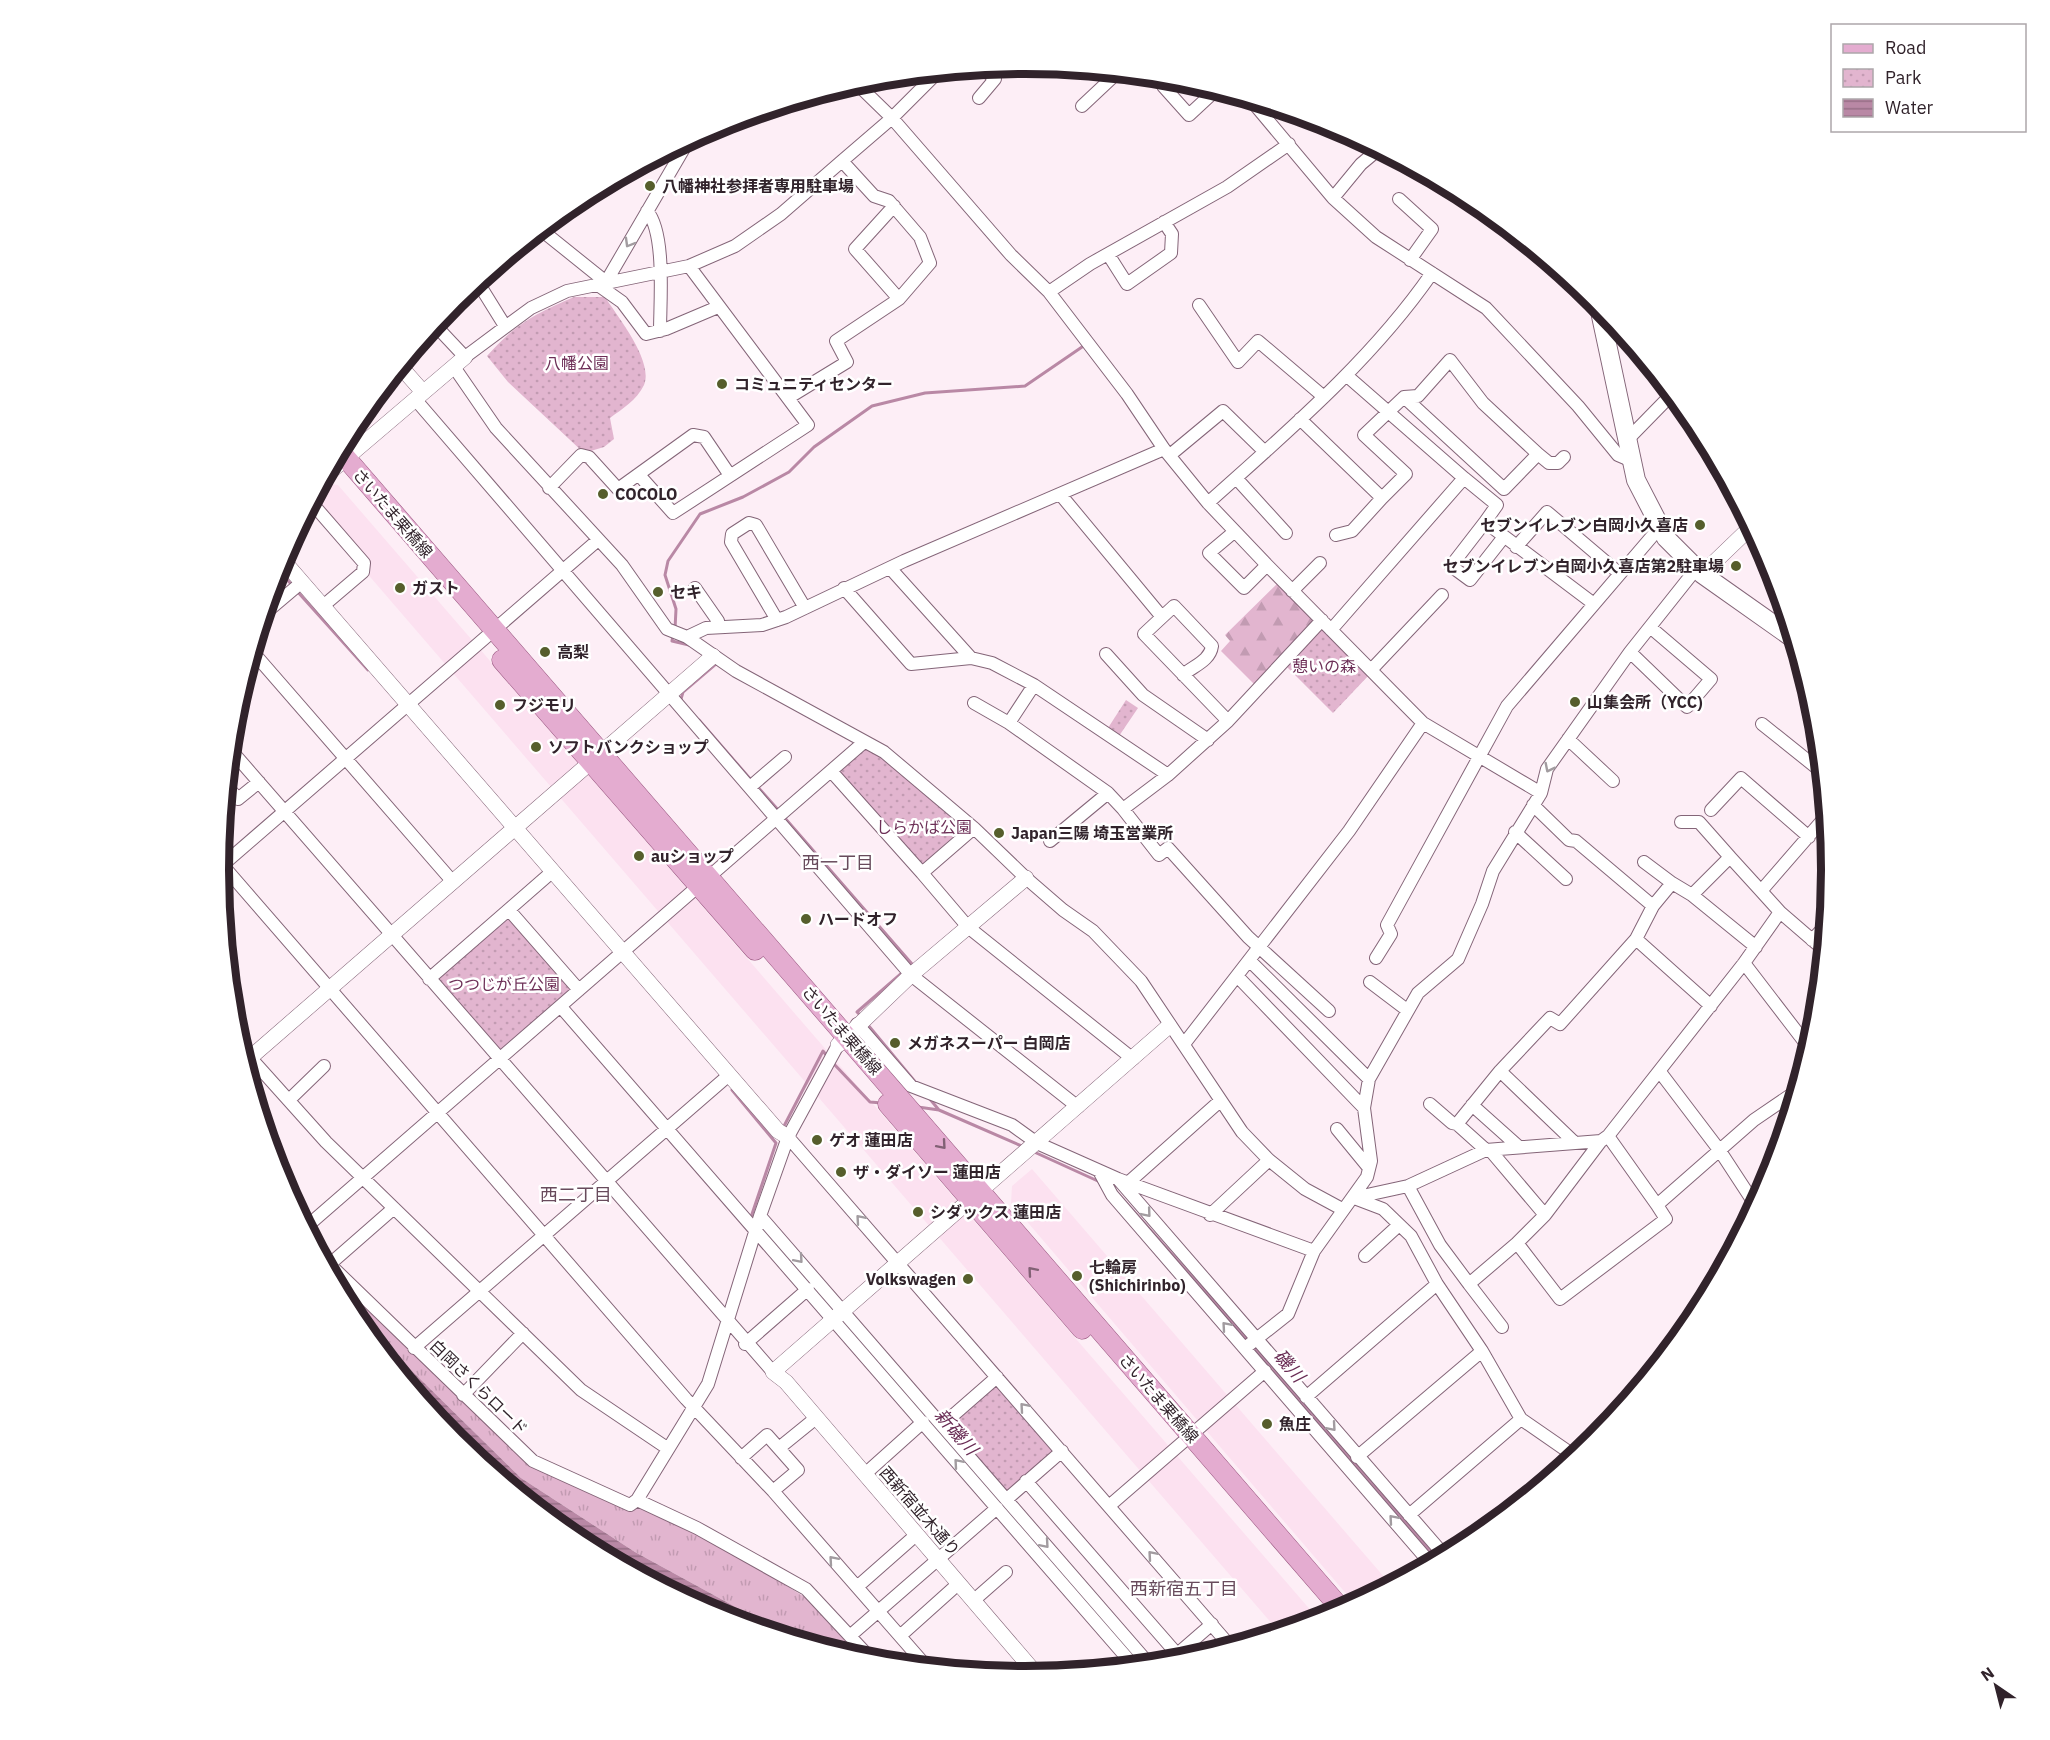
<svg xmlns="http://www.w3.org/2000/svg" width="2050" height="1740" font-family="'IBM Plex Sans','Noto Sans JP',sans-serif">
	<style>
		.built { fill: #fce1f0 }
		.grass { fill: url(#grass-tufts) }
		.forest { fill: url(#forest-firs) }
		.park { fill: url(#park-dots) }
		.water { fill: url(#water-rules) }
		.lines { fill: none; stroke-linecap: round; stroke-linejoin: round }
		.stream { stroke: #b988a5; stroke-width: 3 }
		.minor-casing { stroke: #846578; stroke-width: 14 }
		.tertiary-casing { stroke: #846578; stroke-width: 16 }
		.secondary-casing { stroke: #846578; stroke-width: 20 }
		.primary-casing { stroke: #9a5881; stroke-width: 21 }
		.minor { stroke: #fff; stroke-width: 12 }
		.tertiary { stroke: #fff; stroke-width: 15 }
		.secondary { stroke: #fff; stroke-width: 18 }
		.primary { stroke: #e4acd0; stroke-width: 20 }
		.oneway { stroke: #a29ca0 }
		.oneway2 { stroke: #826175 }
		.poi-dot { fill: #565e2c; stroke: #fff; stroke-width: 2 }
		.labels { text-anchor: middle; stroke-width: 5; stroke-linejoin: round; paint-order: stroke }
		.poi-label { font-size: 16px; font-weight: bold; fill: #31232b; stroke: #fff; text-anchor: start }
		.park-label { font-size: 16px; fill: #6d2f57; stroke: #fff }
		.street-label { font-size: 16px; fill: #31232b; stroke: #fff }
		.neighbourhood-label { font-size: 18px; fill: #684b5c; stroke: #fff }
		.water-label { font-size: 18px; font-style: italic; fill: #692c54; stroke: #fff }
		.rim { fill: none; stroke: #31232b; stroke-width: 8 }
	</style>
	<defs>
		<pattern id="grass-tufts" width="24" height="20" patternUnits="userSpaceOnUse" patternTransform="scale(1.5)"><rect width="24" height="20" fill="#e2b5cf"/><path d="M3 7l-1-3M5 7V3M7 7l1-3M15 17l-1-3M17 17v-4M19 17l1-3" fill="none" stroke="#c29bb2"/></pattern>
		<pattern id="forest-firs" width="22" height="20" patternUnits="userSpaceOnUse" patternTransform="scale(1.5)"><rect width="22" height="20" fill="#e2b5cf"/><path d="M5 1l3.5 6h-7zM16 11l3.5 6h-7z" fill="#c29bb2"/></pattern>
		<pattern id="park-dots" width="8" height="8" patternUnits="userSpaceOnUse" patternTransform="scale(1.5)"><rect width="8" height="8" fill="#e2b5cf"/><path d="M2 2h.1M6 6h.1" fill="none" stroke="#c29bb2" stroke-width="1.8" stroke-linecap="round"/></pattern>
		<pattern id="water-rules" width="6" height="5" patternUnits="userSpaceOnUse" patternTransform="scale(1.5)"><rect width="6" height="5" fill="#b988a5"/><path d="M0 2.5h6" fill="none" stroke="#976f87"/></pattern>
	</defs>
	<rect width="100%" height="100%" fill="#fdeef6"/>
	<path class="built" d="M331 484 338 485 1319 1620 1279 1632 309 506 314 497Z
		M1032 1169 1391 1585 1355 1604 1011 1203 1012 1186Z"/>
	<path class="grass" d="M329 1272 529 1465 633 1511 640 1506 742 1558 811 1601 865 1661 796 1640 635 1552 521 1478 350 1310Z"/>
	<path class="forest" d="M1279 582 1317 621 1254 684 1221 651 1230 641 1225 635Z"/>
	<path class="park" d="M574 297H605C617 316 654 361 644 385 637 400 622 409 610 418L614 439 604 447 584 453 508 382 487 356C515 324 535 314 574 297Z
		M1323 627 1369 675 1333 713 1286 666Z
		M1126 700 1138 708 1119 736 1108 728Z
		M865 748 882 757 964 827 922 865 837 773Z
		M506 917 511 918 571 986 570 991 502 1050 496 1049 438 982V975Z
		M996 1384 1054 1453 1004 1496 945 1427Z"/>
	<path class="water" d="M350 1310 521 1478 635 1552 796 1640 716 1615 576 1541 454 1440Z"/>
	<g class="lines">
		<path class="stream" d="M277 569 292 585
			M296 590 368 670
			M675 629 676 609 665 575 668 561 700 514 743 497 789 472 814 447 872 406 925 393 1025 386 1082 347
			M673 635 672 641 689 645
			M681 699 683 692 717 663
			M699 720 752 781
			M756 785 780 812
			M784 817 912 964 908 968
			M862 1017 857 1012 903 972
			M868 1025 917 1084
			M833 1063 870 1102 882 1103
			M732 1090 776 1143 751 1217 753 1219
			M929 1098 939 1110
			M918 1107 939 1110 1024 1147
			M783 1128 823 1051 827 1056
			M1032 1151 1100 1182
			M1114 1189 1249 1341
			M1253 1346 1438 1560"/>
		<defs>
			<path id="minor" d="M855 82 892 118 1011 255 1049 292 1127 394 1164 449 1208 503 1267 565 1423 723 1541 793 1493 871 1482 904 1458 959 1418 993 1369 1079 1364 1108 1371 1161 1367 1177 1314 1251 1288 1314 1245 1348
				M1163 86 1189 115 1217 89
				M979 98 995 79 981 67
				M1250 99 1333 198 1376 237 1486 308 1578 406 1618 455 1632 461
				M1082 106 1115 75 1111 72
				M1333 198 1361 164 1379 149
				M1399 199 1432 229 1410 260
				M894 206 855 249 899 299
				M647 211C666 233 660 302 660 331
				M540 229 606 282
				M1108 254 1127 284 1171 253 1172 234 1164 222
				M477 281 505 326
				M606 282 690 138
				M598 285 622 302 646 334 666 329 718 307
				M1049 292 1090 264 1227 187 1289 144
				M1199 305 1238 362 1258 341 1324 397
				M434 324 465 357 531 308 567 291 689 266 735 246 781 214 842 161 892 118 939 71
				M454 367 496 428 622 565 667 629 687 637 736 671 884 752 974 828 1026 878 1063 910 1093 931 1141 981 1242 1132 1269 1160 1305 1189 1342 1209
				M1669 397 1699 427
				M788 398 847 362 836 341 899 299 930 263 920 237 889 201 874 196 842 161
				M415 399 911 975 1078 1107
				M1300 419 1382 498 1406 474 1364 435 1404 397 1418 396 1450 360 1483 403 1538 454 1504 489 1404 397
				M1628 439 1673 393
				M1538 454 1549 463H1558L1564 457
				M1170 455 1223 411 1265 452
				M639 475 673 513 808 425 689 266
				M1236 478 1286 533
				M1464 478 1497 505 1485 522 1594 604
				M549 488 581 455 589 457 618 489 693 435 704 437 729 474
				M1060 494 1162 617
				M311 502 364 563 363 572 323 606
				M1208 503C1287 432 1371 361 1432 273
				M1485 522 1451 566 1470 580 1503 538
				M1234 532 1209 553 1244 588 1267 565
				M1336 535 1352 531 1382 498
				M1516 547 1547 512 1619 573
				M890 568 971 658 992 663 1034 685 1168 775
				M695 588 718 621 719 627
				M844 588 911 664 971 658
				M1292 591 1320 563
				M263 615 302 582
				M777 620 731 542 732 534 749 523 756 525 805 608
				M1331 630 1464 478 1346 375
				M687 637 706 628 762 625 786 617 904 561 1164 449
				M252 651 453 882
				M1630 652 1687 707 1711 679 1650 627
				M1106 654 1143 695 1208 740
				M1371 670 1442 595
				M1183 675C1193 666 1210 661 1212 646L1174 606 1144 634 1228 721
				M974 703 1009 723 1108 793
				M1009 723 1034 685
				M1762 724 1822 772
				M1568 739 1613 781
				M230 749 773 1372
				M831 771 922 873 974 828
				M226 785 238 799 259 782
				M750 787 785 757
				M1541 793 1547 769 1630 652 1696 569
				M1533 805 1569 840 1576 841 1653 906
				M1123 809 1159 855 1168 848 1248 937 1329 1011
				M1711 810 1741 778 1809 837
				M1681 822H1699L1730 857
				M1515 832 1566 879
				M1050 841 1108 793 1123 809 1168 775 1228 721 1322 620
				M219 861 686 1399 773 1491 927 1667
				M1644 862 1672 883
				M218 869 598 540
				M922 873 968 927 1133 1059
				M1692 895 1756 947
				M509 910 579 990
				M1780 912 1824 950
				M1636 939 1711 1006
				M1812 940 1827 924
				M1376 958 1391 934 1387 925 1507 706 1660 527
				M1249 960 1369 1079
				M1744 963 1810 1049
				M1237 976 1364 1108
				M429 979 553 871
				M1370 982 1407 1010
				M561 1007 1134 1666
				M857 1024 911 1086 1012 1125 1037 1143 1118 1179 1314 1251
				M1184 1044 1349 831 1423 723
				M239 1045 326 1142 581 1390 667 1448
				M1500 1071 1573 1141
				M1660 1072 1720 1151 1756 1206
				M289 1100 324 1066
				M1430 1104 1452 1123 1457 1124
				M1472 1105 1519 1147
				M1337 1129 1369 1168
				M1608 1136 1657 1205 1754 1120 1798 1090
				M788 1137 1231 1647
				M1486 1150 1457 1124 1500 1071 1550 1018 1560 1024 1636 939 1653 906 1672 883 1692 895 1730 857 1761 891
				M1490 1150 1545 1215
				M1099 1171 1112 1195 1431 1564
				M1118 1179 1445 1556
				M1129 1182 1220 1101
				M1408 1186 1440 1245 1469 1284 1517 1243 1545 1215 1601 1141
				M1353 1198 1408 1186 1486 1150 1601 1141 1608 1136 1744 963 1780 912 1761 891 1827 815
				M1354 1198 1383 1209 1411 1236 1437 1284 1482 1351 1521 1419 1576 1457
				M1210 1215 1269 1160
				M760 1216 1150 1665
				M305 1228 863 743
				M1517 1243 1560 1299 1666 1219 1657 1205
				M320 1255 533 1461 630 1505 637 1500 708 1384 760 1216 788 1137 838 1045
				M1365 1256 1399 1225
				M330 1264 394 1208
				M1469 1284 1502 1327
				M745 1344 808 1289
				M414 1348 729 1075
				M463 1395 523 1333
				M1306 1397 1437 1284
				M942 1425 997 1377
				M1191 1435 1265 1371
				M779 1448 816 1418
				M1357 1457 1482 1351
				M741 1458 767 1435 798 1470 773 1491
				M865 1474 923 1422
				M1026 1481 1177 1654
				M1007 1499 1062 1451
				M637 1500 697 1528 806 1589 874 1662
				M1109 1506 1183 1442
				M1409 1515 1521 1419
				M857 1587 916 1535
				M973 1601 1006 1572
				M851 1635 997 1508
				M900 1636 958 1584
				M1167 1663 1212 1624"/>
			<path id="tertiary" d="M400 366 423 392
				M324 477 465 357
				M281 558 778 1131 788 1137
				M1702 574 1752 526
				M838 1045 911 975 1026 878
				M244 1063 713 656
				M1038 1676 786 1382 773 1372 1169 1026"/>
			<path id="secondary" d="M1598 302 1636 480 1666 538 1702 574 1794 639"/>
			<path id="primary" d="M339 450 1343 1611
				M502 660 755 950
				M888 1104 1082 1329"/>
		</defs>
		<use href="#minor" class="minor-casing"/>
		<use href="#tertiary" class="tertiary-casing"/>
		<use href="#secondary" class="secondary-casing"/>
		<use href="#primary" class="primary-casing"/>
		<use href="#minor" class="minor"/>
		<use href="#tertiary" class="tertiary"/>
		<use href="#secondary" class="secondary"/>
		<use href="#primary" class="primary"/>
	</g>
	<defs><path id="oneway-chevron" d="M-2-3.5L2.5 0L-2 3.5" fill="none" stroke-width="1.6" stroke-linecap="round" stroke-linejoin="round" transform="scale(1.5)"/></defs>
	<g class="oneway">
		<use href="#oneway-chevron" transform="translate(629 243) rotate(120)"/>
		<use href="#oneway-chevron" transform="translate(1549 768) rotate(117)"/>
		<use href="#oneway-chevron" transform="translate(1147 1213) rotate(50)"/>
		<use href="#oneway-chevron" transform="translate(860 1219) rotate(-131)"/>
		<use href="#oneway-chevron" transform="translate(799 1259) rotate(49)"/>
		<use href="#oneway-chevron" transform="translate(1226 1326) rotate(-131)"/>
		<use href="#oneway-chevron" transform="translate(1024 1407) rotate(-131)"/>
		<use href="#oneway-chevron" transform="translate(1332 1427) rotate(49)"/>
		<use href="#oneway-chevron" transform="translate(958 1463) rotate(-131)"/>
		<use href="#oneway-chevron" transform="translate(1393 1519) rotate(-131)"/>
		<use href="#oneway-chevron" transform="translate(1045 1544) rotate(49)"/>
		<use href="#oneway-chevron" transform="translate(1152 1555) rotate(-131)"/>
		<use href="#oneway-chevron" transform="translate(833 1560) rotate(-131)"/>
	</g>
	<g class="oneway2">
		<use href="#oneway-chevron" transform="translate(942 1145) rotate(49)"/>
		<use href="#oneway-chevron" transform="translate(1032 1271) rotate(-131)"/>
	</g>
	<g class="poi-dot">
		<circle cx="650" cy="186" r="6"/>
		<circle cx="722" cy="384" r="6"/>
		<circle cx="603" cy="494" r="6"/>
		<circle cx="1700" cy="525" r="6"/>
		<circle cx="1736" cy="566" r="6"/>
		<circle cx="400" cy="588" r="6"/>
		<circle cx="658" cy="592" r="6"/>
		<circle cx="545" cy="652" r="6"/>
		<circle cx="1575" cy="702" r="6"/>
		<circle cx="500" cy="705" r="6"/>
		<circle cx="536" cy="747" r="6"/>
		<circle cx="999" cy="833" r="6"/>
		<circle cx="639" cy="856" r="6"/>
		<circle cx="806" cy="919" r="6"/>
		<circle cx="895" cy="1043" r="6"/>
		<circle cx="817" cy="1140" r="6"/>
		<circle cx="841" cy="1172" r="6"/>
		<circle cx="918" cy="1212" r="6"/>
		<circle cx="1077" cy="1276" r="6"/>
		<circle cx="968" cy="1279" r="6"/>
		<circle cx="1267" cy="1424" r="6"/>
	</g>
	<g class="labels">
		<g class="poi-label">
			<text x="662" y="192">八幡神社参拝者専用駐車場</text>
			<text x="734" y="390">コミュニティセンター</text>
			<text x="615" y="500">COCOLO</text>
			<text x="1688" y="531" text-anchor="end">セブンイレブン白岡小久喜店</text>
			<text x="1724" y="572" text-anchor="end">セブンイレブン白岡小久喜店第2駐車場</text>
			<text x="412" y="594">ガスト</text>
			<text x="670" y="598">セキ</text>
			<text x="557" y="658">高梨</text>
			<text x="1587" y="708">山集会所（YCC)</text>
			<text x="512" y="711">フジモリ</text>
			<text x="548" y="753">ソフトバンクショップ</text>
			<text x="1011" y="839">Japan三陽 埼玉営業所</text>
			<text x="651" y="862">auショップ</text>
			<text x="818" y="925">ハードオフ</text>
			<text x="907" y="1049">メガネスーパー 白岡店</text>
			<text x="829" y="1146">ゲオ 蓮田店</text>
			<text x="853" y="1178">ザ・ダイソー 蓮田店</text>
			<text x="930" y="1218">シダックス 蓮田店</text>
			<text x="1089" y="1273">七輪房<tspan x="1089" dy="18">(Shichirinbo)</tspan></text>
			<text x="956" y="1285" text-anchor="end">Volkswagen</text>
			<text x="1279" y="1430">魚庄</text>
		</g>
		<g class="park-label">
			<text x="577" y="369">八幡公園</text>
			<text x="1324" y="672">憩いの森</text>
			<text x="924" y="833">しらかば公園</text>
			<text x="504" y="990">つつじが丘公園</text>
		</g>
		<g class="street-label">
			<text transform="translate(393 513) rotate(49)" y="6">さいたま栗橋線</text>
			<text transform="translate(842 1030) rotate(49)" y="6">さいたま栗橋線</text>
			<text transform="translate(479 1387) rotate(44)" y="6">白岡さくらロード</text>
			<text transform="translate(1159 1398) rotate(49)" y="6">さいたま栗橋線</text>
			<text transform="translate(920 1511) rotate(49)" y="6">西新宿並木通り</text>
		</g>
		<g class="neighbourhood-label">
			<text x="838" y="869">西一丁目</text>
			<text x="576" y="1201">西二丁目</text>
			<text x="1184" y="1595">西新宿五丁目</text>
		</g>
		<g class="water-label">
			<text transform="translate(1289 1366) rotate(49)" y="6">磯川</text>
			<text transform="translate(956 1432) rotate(49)" y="6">新磯川</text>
		</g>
	</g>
	<path d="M0 0H2050V1740H0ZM229 870a796 796 0 1 1 1592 0a796 796 0 1 1-1592 0Z" fill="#fff" fill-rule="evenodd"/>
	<path class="rim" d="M229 870a796 796 0 1 1 1592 0a796 796 0 1 1-1592 0Z"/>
	<rect x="1831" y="24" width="195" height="108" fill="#ffffff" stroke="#ada7aa" stroke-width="1.5"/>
	<rect x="1843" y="44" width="30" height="9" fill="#e4acd0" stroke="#ada7aa" stroke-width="1.5"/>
	<text x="1885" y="54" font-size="18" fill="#31232b">Road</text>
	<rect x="1843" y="69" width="30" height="18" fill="url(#park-dots)" stroke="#ada7aa" stroke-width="1.5"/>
	<text x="1885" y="84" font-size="18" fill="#31232b">Park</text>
	<rect x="1843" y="99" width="30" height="18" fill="url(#water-rules)" stroke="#ada7aa" stroke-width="1.5"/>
	<text x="1885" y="114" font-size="18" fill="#31232b">Water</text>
	<g transform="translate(1996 1686) rotate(325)" stroke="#ffffff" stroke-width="4.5" paint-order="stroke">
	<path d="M0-4.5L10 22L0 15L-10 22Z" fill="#31232b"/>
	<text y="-9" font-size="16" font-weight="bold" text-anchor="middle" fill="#31232b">N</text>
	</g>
</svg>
